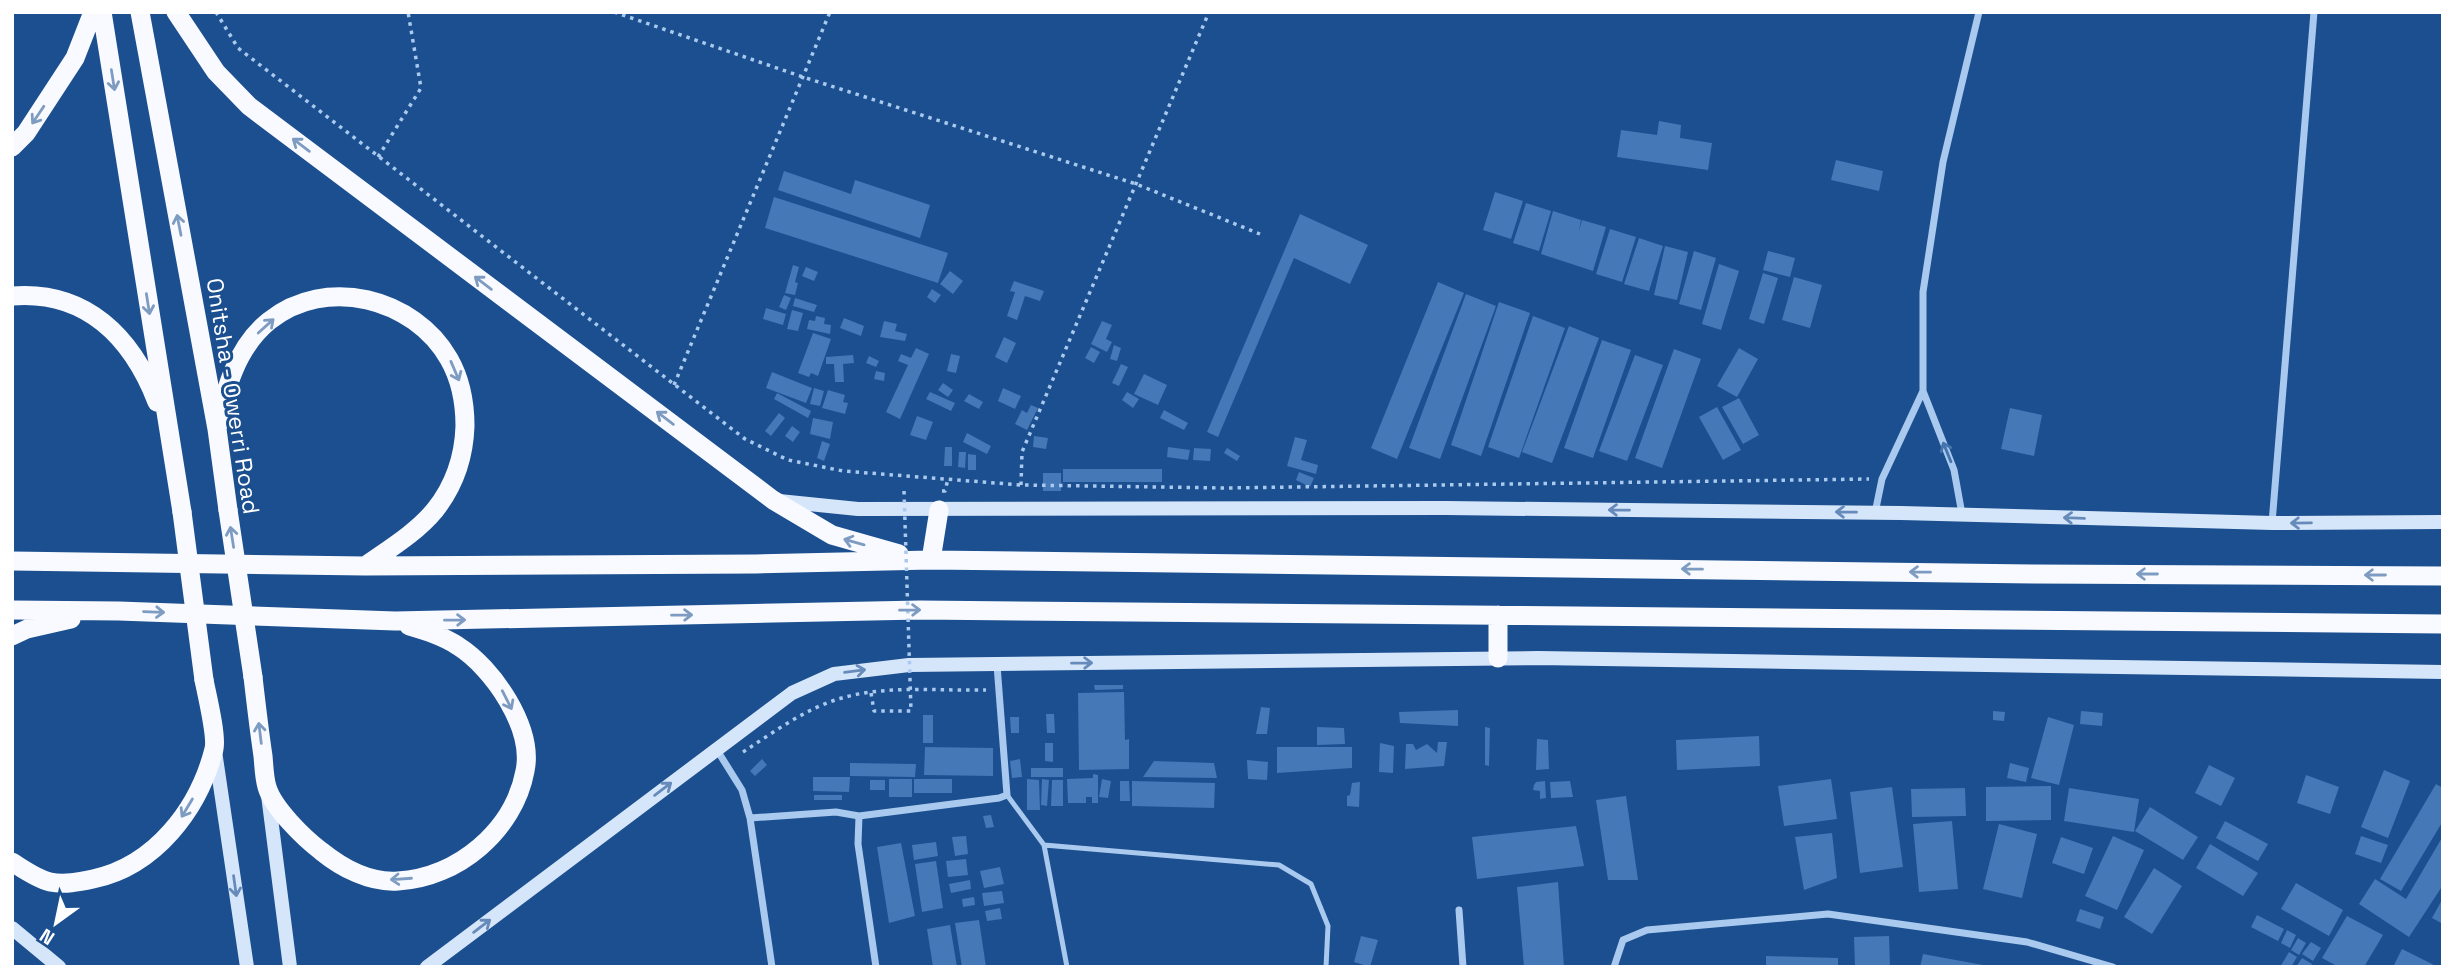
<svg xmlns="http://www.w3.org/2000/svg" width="2455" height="979" font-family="'Space Grotesk',sans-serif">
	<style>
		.building { fill: #4478b7 }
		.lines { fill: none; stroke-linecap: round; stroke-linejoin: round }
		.path { stroke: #a9c9ee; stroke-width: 3.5; stroke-dasharray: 3.5 5; stroke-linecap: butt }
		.service { stroke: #a9c9ee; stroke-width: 5 }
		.minor { stroke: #a9c9ee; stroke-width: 7 }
		.secondary { stroke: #d6e6fa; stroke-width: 14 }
		.trunk { stroke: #f8faff; stroke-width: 19 }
		.path-bridge { stroke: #a9c9ee; stroke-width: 3.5; stroke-dasharray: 3.5 5; stroke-linecap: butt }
		.trunk-bridge { stroke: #f8faff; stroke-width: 19 }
		.oneway { stroke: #7e9cc1 }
		.oneway2 { stroke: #4674ac }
		.oneway3 { stroke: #668bba }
		.labels { text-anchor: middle; stroke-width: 6; stroke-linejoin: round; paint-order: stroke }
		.street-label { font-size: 23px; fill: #fff; stroke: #1b4f8f }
	</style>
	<rect width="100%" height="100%" fill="#1b4f8f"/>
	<path class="building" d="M1659 121 1681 125 1680 138 1712 143 1708 170 1617 157 1621 130 1657 135Z
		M1836 160 1883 171 1879 191 1831 180Z
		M784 171 851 194 855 180 930 205 920 238 778 190Z
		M1495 192 1523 201 1511 239 1483 230Z
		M774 197 948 253 938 283 765 228Z
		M1526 203 1551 211 1539 251 1513 243Z
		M1553 211 1581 220 1579 231 1582 220 1606 227 1593 271 1541 254Z
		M1300 214 1368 245 1350 284 1294 258 1218 437 1207 432Z
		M1610 229 1636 237 1622 282 1596 274Z
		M1639 238 1663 246 1649 291 1624 284Z
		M1665 246 1688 252 1677 300 1654 295Z
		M1694 251 1716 258 1701 310 1679 304Z
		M1768 251 1795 258 1790 277 1763 270Z
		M1719 264 1739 271 1721 330 1702 324Z
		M793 265 799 267 795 282 798 283 795 295 785 293Z
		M806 267 818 272 814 281 802 276Z
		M950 271 963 281 953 294 940 284Z
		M1763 273 1778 278 1764 324 1749 319Z
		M1794 277 1822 285 1810 328 1782 320Z
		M1014 281 1044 291 1040 301 1025 296 1017 320 1007 316 1015 292 1010 291Z
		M1438 282 1464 293 1397 459 1371 448Z
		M932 289 941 295 935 303 927 297Z
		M1466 294 1496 306 1440 459 1409 448Z
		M784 295 791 298 786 310 779 307Z
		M795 298 817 305 814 312 793 306Z
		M1499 302 1530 313 1481 456 1451 445Z
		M766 308 786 314 783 325 763 319Z
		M792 310 803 313 798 331 787 329Z
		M816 316 825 318 824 324 831 325 830 334 807 329 809 320 815 321Z
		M1533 316 1565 328 1519 458 1488 447Z
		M844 318 864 326 861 336 840 328Z
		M884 321 897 324 895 331 907 334 905 341 880 337Z
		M1102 321 1112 325 1106 339 1112 342 1107 352 1091 344Z
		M1569 326 1599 338 1552 463 1522 452Z
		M813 333 831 339 818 376 811 373 809 377 798 373Z
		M1004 337 1016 343 1007 363 995 357Z
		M1602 340 1631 350 1593 458 1564 448Z
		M1114 345 1121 348 1117 361 1110 359Z
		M1091 347 1100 352 1094 363 1085 358Z
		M916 348 929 354 900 419 886 412 908 365 898 361 901 354 911 358Z
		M1739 348 1758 359 1737 397 1717 386Z
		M1674 349 1701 359 1662 468 1635 458Z
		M951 354 960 356 956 373 947 371Z
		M853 355 854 363 843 364 844 382H835L834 364H826V357Z
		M1635 355 1663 365 1627 461 1599 451Z
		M869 356 879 361 876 367 866 363Z
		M1121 364 1128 367 1119 386 1112 383Z
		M876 371 885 373 884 381 874 379Z
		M772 372 812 388 806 403 766 388Z
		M1144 374 1167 385 1158 405 1134 394Z
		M943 383 953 390 948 397 938 390Z
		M814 388 824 391 820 406 810 404Z
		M1003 388 1021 396 1015 409 998 401Z
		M828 390 845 395 843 402 848 403 845 414 822 408Z
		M930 392 955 403 951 411 926 399Z
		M1127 392 1139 399 1133 408 1122 400Z
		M777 393 811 411 808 418 774 399Z
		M969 394 983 402 979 409 964 401Z
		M1739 398 1759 435 1743 444 1722 407Z
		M1031 405 1038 408 1027 430 1015 424 1022 410 1027 413Z
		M1717 407 1741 450 1723 460 1699 417Z
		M2010 408 2042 415 2034 456 2001 449Z
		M1164 410 1188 423 1184 430 1160 418Z
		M779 413 785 418 771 436 765 431Z
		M917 416 933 422 926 440 910 435Z
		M813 418 833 422 830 439 810 434Z
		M792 426 800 432 793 442 785 436Z
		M967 433 991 446 987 454 963 442Z
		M1034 436 1048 438 1046 449 1033 447Z
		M1295 437 1307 440 1301 460 1318 465 1316 474 1287 466Z
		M822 441 830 444 824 461 817 458Z
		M945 447H952V466H944Z
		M1168 447 1190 450 1188 460 1167 457Z
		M1194 448 1211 449 1210 461 1193 460Z
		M1227 448 1240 456 1237 461 1224 453Z
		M959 452H966L965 468 958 467Z
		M968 454 976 455V470H968Z
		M1063 469H1162V482H1063Z
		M1299 472 1314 478 1310 487 1296 480Z
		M1043 473H1061V491H1043Z
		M1094 685H1123V689L1095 690Z
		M1124 692 1125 740 1129 739V769L1079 770 1078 693Z
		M1261 707 1270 708 1267 734H1256Z
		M1458 710V726L1400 723 1399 712Z
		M1993 711 2005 712 2004 721 1993 720Z
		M2081 711 2103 713 2102 726 2080 724Z
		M1046 714H1054L1055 733H1047Z
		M923 715H933V743H923Z
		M1010 717H1019V733H1011Z
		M2048 717 2074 725 2059 785 2031 778Z
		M1317 727 1344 728 1345 744 1317 745Z
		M1485 727 1490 728 1489 766 1485 765Z
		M1759 736 1760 766 1677 770 1676 740Z
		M1537 739 1548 740 1549 769 1536 770Z
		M1438 742H1447L1444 766 1405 769 1406 744H1413L1416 750 1427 744 1437 753Z
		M1045 743H1053V762L1045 761Z
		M1380 743 1394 746 1393 773 1379 772Z
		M925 747 993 748V776L924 775Z
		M1277 747H1352V768L1277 773Z
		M762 759 767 765 755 776 750 771Z
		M1020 759 1022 777 1012 778 1010 761Z
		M1247 760 1268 762 1267 780 1248 779Z
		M1154 761 1214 763 1217 778 1143 777Z
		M850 763 916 764 915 777 850 776Z
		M2010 763 2029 768 2026 782 2007 778Z
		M2209 765 2235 778 2221 806 2195 793Z
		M1031 768H1063V777H1031Z
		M2384 770 2410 781 2388 838 2361 827Z
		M1093 774 1098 775V803H1092V797H1086V803H1068L1067 779 1093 778Z
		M2306 775 2339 787 2330 814 2297 803Z
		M813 777H850L849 792 813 791Z
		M889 779H912V797H889Z
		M914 779H952V793H914Z
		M1027 779 1039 780 1040 810H1027Z
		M1042 779 1049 780 1047 806 1041 805Z
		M1102 779 1111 781 1108 798 1099 797Z
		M1831 779 1837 819 1784 826 1778 786Z
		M870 780H885V790H870Z
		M1052 780H1063V806H1051Z
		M1120 781H1129L1130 801H1120Z
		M1132 781 1215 783 1214 808 1132 806Z
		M1545 781 1546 798 1540 799V791L1533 790 1534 785 1536 782Z
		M1570 781 1573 797 1551 798 1550 782Z
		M1360 782 1359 807 1347 806V796L1350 795 1352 783Z
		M2436 784 2443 788V821L2401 891 2380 879Z
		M2051 786V820L1986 821V787Z
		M1892 787 1903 867 1860 873 1850 792Z
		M1965 788 1966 816 1912 817 1911 789Z
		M2069 788 2139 799 2134 832 2064 821Z
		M814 795H842V800H814Z
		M1626 796 1638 880H1608L1596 800Z
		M2150 807 2198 837 2183 860 2135 831Z
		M991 815 994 827 986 828 983 816Z
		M1952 821 1958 889 1919 892 1913 824Z
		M2225 821 2268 844 2258 861 2216 838Z
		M1999 824 2037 834 2022 898 1983 889Z
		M1576 826 1584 866 1477 879 1472 837Z
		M1832 833 1837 878 1804 890 1795 837Z
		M966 836 968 854 955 856 952 837Z
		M2113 836 2144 850 2117 910 2085 896Z
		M2361 836 2388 845 2381 863 2355 854Z
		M2443 836V885L2409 937 2359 904 2375 879 2406 899Z
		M2061 837 2093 848 2084 874 2052 863Z
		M936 842 938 856 914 860 912 845Z
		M901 843 915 916 889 923 877 847Z
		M2210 844 2258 873 2243 896 2196 868Z
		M966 859 968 875 948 877 946 861Z
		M936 861 943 908 922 912 915 864Z
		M1000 867 1004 884 984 888 980 871Z
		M2154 868 2182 886 2152 934 2124 917Z
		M970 880 971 889 951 893 949 884Z
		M1558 882 1564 967H1524L1517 887Z
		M2296 883 2343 910 2329 936 2281 909Z
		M1002 891 1004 903 984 906 982 893Z
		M974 897 975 905 963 907 962 899Z
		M2443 898V924L2432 918Z
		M1000 908 1002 919 987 921 985 911Z
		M2080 909 2104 917 2100 929 2076 921Z
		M2257 915 2284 929 2278 941 2251 927Z
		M2347 916 2383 935 2364 967H2334L2335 965 2322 958Z
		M979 920 986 967H962L955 923Z
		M950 925 957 967H933L927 929Z
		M2287 930 2296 935 2290 948 2281 943Z
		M1361 936 1378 940 1370 967 1354 962Z
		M1889 936 1890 967H1855L1854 937Z
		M2298 938 2306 943 2299 955 2291 950Z
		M2311 942 2321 948 2313 961 2302 954Z
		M2402 949 2438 967H2393Z
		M2289 952 2297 957 2291 967H2280Z
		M1923 954 1983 965V967H1920Z
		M1766 956 1838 958V967H1766Z
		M2302 958 2312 964 2310 967H2296Z"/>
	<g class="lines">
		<path class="path" d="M216 12 238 48 745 439 788 460 843 471 1021 485 1224 488 1869 479
			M614 12 803 77 1136 184 1260 234
			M378 157 421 88 408 12
			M674 385 830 12
			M1021 485 1022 452 1209 12
			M942 491H945L948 479
			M871 693 874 711H911
			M743 752C774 732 806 708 842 698 885 685 941 691 986 690"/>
		<path class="service" d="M1007 795 1044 845 1067 967
			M1044 845 1279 865 1311 884 1328 926 1326 967"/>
		<path class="minor" d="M1875 513 1882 479 1923 391
			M1962 514 1954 470 1923 391V292L1943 162 1979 12
			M2272 523 2314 12
			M717 750 742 790 750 818 772 967
			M859 816 999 798 1007 795 997 665
			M750 818 836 812 859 816 858 844 876 967
			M1459 910 1463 967
			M1614 967 1623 940 1647 930 1828 914 2027 942 2113 967"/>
		<path class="secondary" d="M779 501 858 509 1446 508 1901 513 2272 523 2443 522
			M215 751 247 967
			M268 795 290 967
			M12 928 59 967
			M427 967 792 693 834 674 909 665 1538 658 2443 672"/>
		<path class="trunk" d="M102 12 182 512
			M140 12 217 429 228 510
			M176 12 216 72 249 106 773 500 832 535 899 554
			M12 147 26 133 75 58 93 12
			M12 296C86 290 132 337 157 402
			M217 429C225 390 236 348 269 321 326 275 414 298 449 359 461 380 465 402 465 426 464 456 454 486 435 510 416 533 389 549 365 566
			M931 560 939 510
			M12 561 365 566 756 564 931 560 2033 574 2443 576
			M12 610 119 611 395 621 920 610 2443 624
			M1498 615V658
			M12 636 27 629 71 619
			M253 677C256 703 259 729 263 756 264 766 264 777 267 787 273 808 304 838 321 851 342 868 370 883 398 881 458 878 514 830 525 771 534 728 493 668 458 646 443 636 426 631 409 626
			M12 862C23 869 37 879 50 882 64 885 79 882 93 879 155 866 199 809 214 749 217 736 207 695 204 680"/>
		<path class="path-bridge" d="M904 491 911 711"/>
		<path class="trunk-bridge" d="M228 510 253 677
			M182 512 204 680"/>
	</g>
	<defs><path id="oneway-shaft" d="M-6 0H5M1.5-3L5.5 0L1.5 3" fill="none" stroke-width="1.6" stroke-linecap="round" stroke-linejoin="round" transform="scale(1.75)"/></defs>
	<g class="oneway">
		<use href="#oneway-shaft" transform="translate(113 80) rotate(81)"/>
		<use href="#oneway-shaft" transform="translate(38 115) rotate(124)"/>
		<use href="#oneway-shaft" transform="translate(301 145) rotate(-143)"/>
		<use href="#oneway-shaft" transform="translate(179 225) rotate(-101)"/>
		<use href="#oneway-shaft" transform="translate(483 283) rotate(-143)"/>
		<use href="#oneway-shaft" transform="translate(148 304) rotate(81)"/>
		<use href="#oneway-shaft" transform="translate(266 326) rotate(-42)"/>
		<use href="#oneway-shaft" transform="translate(455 371) rotate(67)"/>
		<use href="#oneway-shaft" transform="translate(665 418) rotate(-143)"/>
		<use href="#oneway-shaft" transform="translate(232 537) rotate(-99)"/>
		<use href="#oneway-shaft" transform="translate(854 542) rotate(-164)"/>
		<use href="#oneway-shaft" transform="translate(1692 569) rotate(-179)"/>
		<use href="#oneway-shaft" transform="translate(1920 572) rotate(-179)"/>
		<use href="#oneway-shaft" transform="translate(2147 574) rotate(-180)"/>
		<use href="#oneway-shaft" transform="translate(2375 575) rotate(-180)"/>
		<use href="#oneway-shaft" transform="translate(910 610) rotate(-1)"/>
		<use href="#oneway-shaft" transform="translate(154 612) rotate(2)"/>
		<use href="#oneway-shaft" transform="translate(682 615) rotate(-1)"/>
		<use href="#oneway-shaft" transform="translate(455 620) rotate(-1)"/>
		<use href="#oneway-shaft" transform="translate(507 700) rotate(63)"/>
		<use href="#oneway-shaft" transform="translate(260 733) rotate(-97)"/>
		<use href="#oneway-shaft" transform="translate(187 808) rotate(121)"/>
		<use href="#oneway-shaft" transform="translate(401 879) rotate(176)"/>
	</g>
	<use class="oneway2" href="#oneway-shaft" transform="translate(1947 452) rotate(-112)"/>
	<g class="oneway3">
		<use href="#oneway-shaft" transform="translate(1619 510) rotate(-179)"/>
		<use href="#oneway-shaft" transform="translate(1846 512) rotate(-179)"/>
		<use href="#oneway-shaft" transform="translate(2074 518) rotate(-178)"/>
		<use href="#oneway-shaft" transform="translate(2301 523) rotate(179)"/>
		<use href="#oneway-shaft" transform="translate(1082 663) rotate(-1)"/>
		<use href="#oneway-shaft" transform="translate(855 671) rotate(-7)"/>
		<use href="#oneway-shaft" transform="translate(663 789) rotate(-37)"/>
		<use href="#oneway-shaft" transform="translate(235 886) rotate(82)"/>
		<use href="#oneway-shaft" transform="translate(482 926) rotate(-37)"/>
	</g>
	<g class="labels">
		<g class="street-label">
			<text transform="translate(233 396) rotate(81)" y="8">Onitsha - Owerri Road</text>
		</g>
	</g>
	<rect width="2455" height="979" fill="none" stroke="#ffffff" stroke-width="28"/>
	<g transform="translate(56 923) rotate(213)" stroke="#1b4f8f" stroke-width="5" paint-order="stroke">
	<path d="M0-5L12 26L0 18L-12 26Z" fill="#ffffff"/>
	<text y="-10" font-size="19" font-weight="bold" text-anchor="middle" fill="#ffffff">N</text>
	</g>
</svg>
